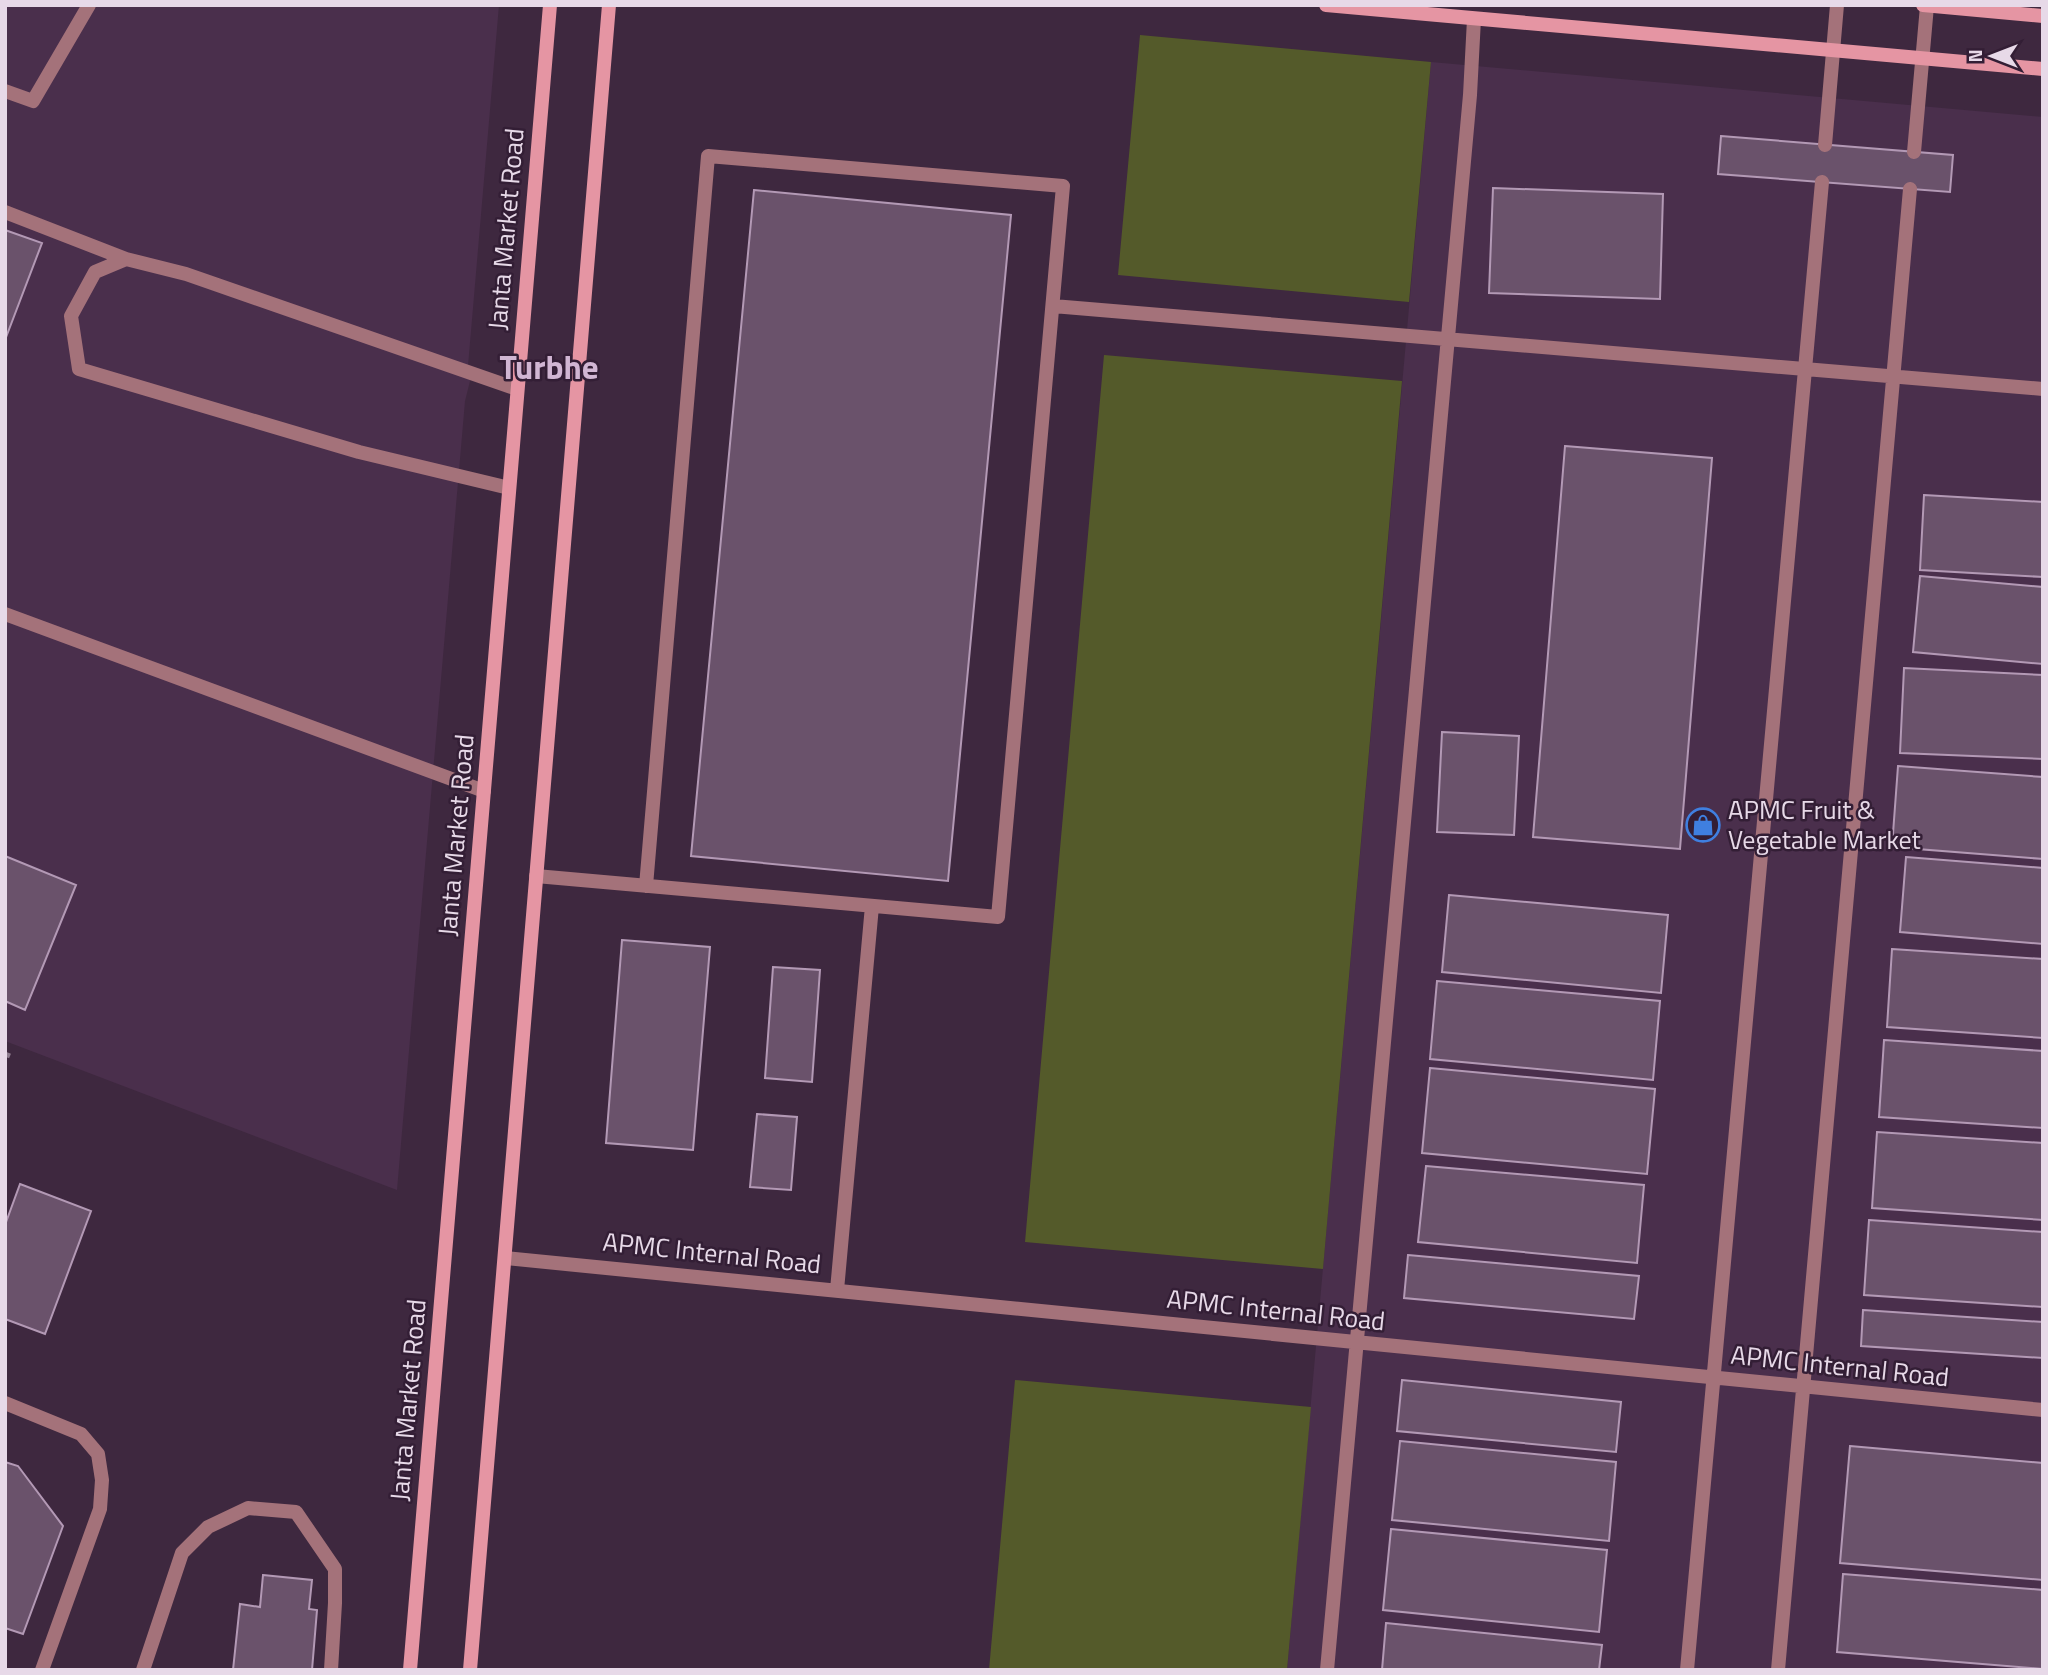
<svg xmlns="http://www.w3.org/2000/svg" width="2048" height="1675" font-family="'Titillium Web',sans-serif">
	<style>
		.built { fill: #4a2f4c }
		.green { fill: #545a2a }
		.building { fill: #6a526b; stroke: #b399b5; stroke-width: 2 }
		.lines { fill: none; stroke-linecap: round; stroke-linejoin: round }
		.lane { stroke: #a4727a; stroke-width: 14 }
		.street { stroke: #a4727a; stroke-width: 14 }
		.secondary { stroke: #e595a3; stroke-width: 14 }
		.rail { stroke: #8c7a8d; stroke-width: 5; stroke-dasharray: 14 7; stroke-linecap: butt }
		.labels { text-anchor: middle; stroke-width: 5; stroke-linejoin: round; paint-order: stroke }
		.street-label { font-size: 26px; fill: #e7d9e8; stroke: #331e35 }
		.poi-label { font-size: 26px; fill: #e7d9e8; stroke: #331e35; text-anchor: start }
		.district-label { font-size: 33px; font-weight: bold; fill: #d1b6d3; stroke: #331e35 }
	</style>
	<rect width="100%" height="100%" fill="#3e283f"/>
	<path class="built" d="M5 5H499L468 366 473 369 465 401 397 1190 5 1041Z
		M1431 62 2043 117V1670H1287Z"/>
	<path class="green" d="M1140 35 1431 62 1409 302 1118 275Z
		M1104 355 1402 381 1323 1269 1025 1242Z
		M1015 1380 1311 1407 1287 1670H989Z"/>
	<path class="building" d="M1721 136 1953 155 1950 192 1718 174Z
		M1493 188 1663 194 1660 299 1489 293Z
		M754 190 1011 215 948 881 691 856Z
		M5 230 42 243 5 340Z
		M1565 446 1712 458 1680 849 1533 837Z
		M1924 495 2043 502V577L1920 570Z
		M1920 576 2043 587V664L1913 652Z
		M1904 668 2043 675V759L1900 753Z
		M1442 732 1519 736 1514 835 1437 832Z
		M1898 766 2043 777V859L1892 847Z
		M5 856 76 885 25 1010 5 1001Z
		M1906 857 2043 868V944L1900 932Z
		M1449 895 1668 915 1661 993 1442 972Z
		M622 940 710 947 693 1150 606 1143Z
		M1892 949 2043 959V1038L1887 1027Z
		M773 967 820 970 812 1082 765 1078Z
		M1437 981 1660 1001 1653 1080 1430 1059Z
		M1884 1040 2043 1051V1128L1879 1117Z
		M1430 1068 1655 1089 1647 1174 1422 1153Z
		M757 1114 797 1117 791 1190 750 1187Z
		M1877 1132 2043 1143V1220L1872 1208Z
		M1426 1166 1644 1185 1637 1263 1418 1242Z
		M20 1184 91 1211 45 1334 5 1319V1225Z
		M1869 1220 2043 1232V1307L1864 1295Z
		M1408 1255 1639 1276 1634 1319 1404 1298Z
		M1863 1310 2043 1322V1358L1861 1346Z
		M1402 1380 1621 1402 1616 1452 1397 1431Z
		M1400 1441 1616 1462 1609 1541 1392 1520Z
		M1850 1446 2043 1463V1580L1840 1563Z
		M5 1462 18 1466 63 1526 23 1634 5 1628Z
		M1391 1529 1607 1550 1599 1632 1383 1610Z
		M1843 1574 2043 1590V1669L1837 1652Z
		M263 1575 312 1580 309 1609 317 1610 312 1670H233L240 1604 260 1607Z
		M1386 1623 1602 1645 1599 1670H1382Z"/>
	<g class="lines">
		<path class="lane" d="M5 91 33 101 89 5
			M1825 145 1837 5
			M1914 152 1927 6
			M5 212 126 259
			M1053 306 2043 389
			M509 488 359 452 79 369 71 316 95 272 126 259 186 274 517 389
			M5 614 484 791
			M536 876 998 917 1063 186 708 156 646 886
			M505 1258 2043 1410
			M837 1290 872 906
			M143 1670 182 1553 208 1527 248 1508 296 1512 335 1569V1603L331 1670
			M1327 1670 1470 95 1474 19
			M1687 1670 1822 182
			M1778 1670 1910 189"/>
		<path class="street" d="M5 1403 81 1434 98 1454 102 1480 100 1509 42 1670"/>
		<path class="secondary" d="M1326 5 2043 69
			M1923 5 2043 16
			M410 1670 550 5
			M470 1670 609 5"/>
		<path class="rail" d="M5 1054 10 1056"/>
	</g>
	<defs>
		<symbol id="shop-ring" viewBox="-11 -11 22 22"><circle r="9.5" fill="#331e35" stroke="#3f7fe0" stroke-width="1.5"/><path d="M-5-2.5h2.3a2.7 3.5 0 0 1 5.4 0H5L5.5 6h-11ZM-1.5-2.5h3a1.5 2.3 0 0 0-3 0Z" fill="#3f7fe0"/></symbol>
	</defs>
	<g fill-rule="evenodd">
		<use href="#shop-ring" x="1684" y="806" width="38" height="38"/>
	</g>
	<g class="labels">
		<g class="street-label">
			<text transform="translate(506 229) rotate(-85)" y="9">Janta Market Road</text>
			<text transform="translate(456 835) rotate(-85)" y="9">Janta Market Road</text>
			<text transform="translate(712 1253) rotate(6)" y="9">APMC Internal Road</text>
			<text transform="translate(1276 1310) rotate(6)" y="9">APMC Internal Road</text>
			<text transform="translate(1840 1366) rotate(6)" y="9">APMC Internal Road</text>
			<text transform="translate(408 1400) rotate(-85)" y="9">Janta Market Road</text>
		</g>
		<g class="poi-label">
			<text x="1728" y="819">APMC Fruit &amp;<tspan x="1728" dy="30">Vegetable Market</tspan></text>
		</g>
		<g class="district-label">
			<text x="549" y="379">Turbhe</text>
		</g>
	</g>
	<rect width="2048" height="1675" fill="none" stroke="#e7d9e8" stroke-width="14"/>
	<g transform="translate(1992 56) rotate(270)" stroke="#331e35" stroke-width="5" paint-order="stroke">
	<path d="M0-5L12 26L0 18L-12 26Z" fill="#e7d9e8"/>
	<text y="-10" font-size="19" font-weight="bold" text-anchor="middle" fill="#e7d9e8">N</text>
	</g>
</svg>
